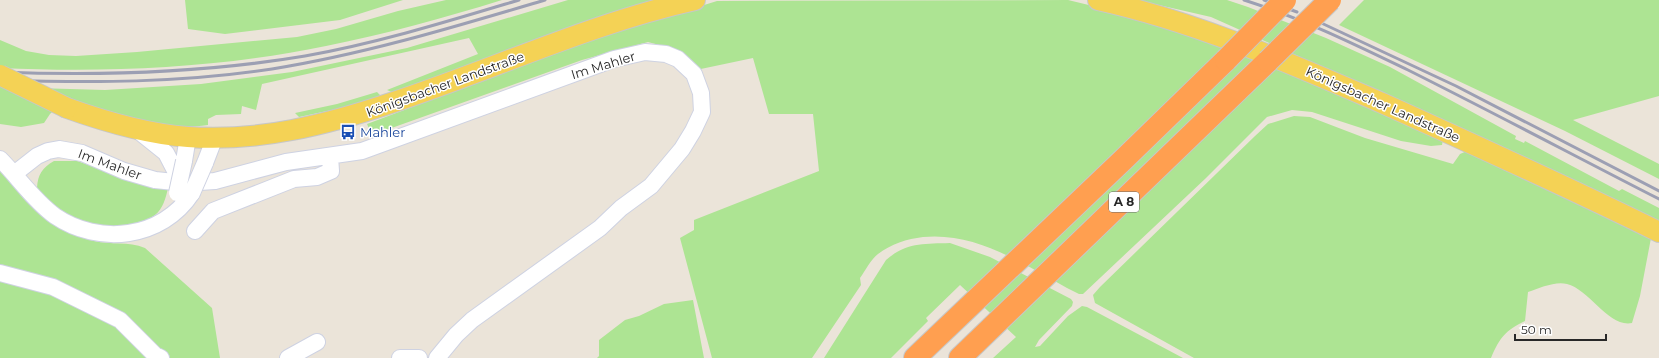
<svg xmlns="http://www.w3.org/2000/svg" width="1659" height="358" font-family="Montserrat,sans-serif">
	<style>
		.green { fill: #ade493 }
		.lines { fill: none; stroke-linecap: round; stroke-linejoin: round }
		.minor-casing { stroke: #ced2e2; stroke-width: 18 }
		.major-casing { stroke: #c7c7c7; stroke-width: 22 }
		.highway-casing { stroke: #c7c7c7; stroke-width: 24 }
		.minor { stroke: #fff; stroke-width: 16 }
		.major { stroke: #f4d255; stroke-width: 20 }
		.highway { stroke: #ff9f50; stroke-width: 22 }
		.rail { stroke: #9c9fb3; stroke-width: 3 }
		.minor-bridge-casing { stroke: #ced2e2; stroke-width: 18; stroke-linecap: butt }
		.major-bridge-casing { stroke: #c7c7c7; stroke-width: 22; stroke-linecap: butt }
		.highway-bridge-casing { stroke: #c7c7c7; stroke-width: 24; stroke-linecap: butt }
		.minor-bridge { stroke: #fff; stroke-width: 16 }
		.major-bridge { stroke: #f4d255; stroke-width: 20 }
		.highway-bridge { stroke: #ff9f50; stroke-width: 22 }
		.labels { text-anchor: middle; stroke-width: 3; stroke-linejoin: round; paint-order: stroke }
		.shield { fill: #fff; stroke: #686868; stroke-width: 1 }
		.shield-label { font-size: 12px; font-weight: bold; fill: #282828 }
		.street-label { font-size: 13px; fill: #282828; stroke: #fff }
		.transit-label { font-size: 13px; fill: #164399; stroke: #fff; text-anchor: start }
	</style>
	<rect width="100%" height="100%" fill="#ebe4d9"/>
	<path class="green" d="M185 0H403L340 20 225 34 188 29Z
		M446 0H502C444 18 386 34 326 46 219 68 109 73 0 68V40L26 51 49 55 76 56 137 52 297 37 336 29 398 11Z
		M568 0H660L394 93 387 90 478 54 469 38 262 84 256 110 242 106 241 114 216 115 208 119V125C160 132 112 116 68 97L50 114 44 123 21 127 0 124V87L105 90 201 84 292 72 407 48Z
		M1068 0 1155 21 1206 39 1443 139 1442 145 1431 146 1401 141 1312 112 1292 110 1267 117 1206 178 1083 294H1079L1067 288C1021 263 977 232 923 237 907 239 891 244 878 254 871 259 865 271 860 278L861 285 812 358H712L680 238 694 230V220L819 171 813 114H769L753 58 696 70 681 51 648 42 582 60 372 135 367 124 585 42 717 1Z
		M1137 0H1227L1248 7 1326 38 1390 67 1516 136 1515 139 1524 143 1525 141 1619 191 1622 189 1659 208V224L1365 86 1211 17Z
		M1364 0H1659V96L1573 120 1659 164V179L1565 131 1339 25Z
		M377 92 382 97 360 104 299 117 295 113 337 104Z
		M1294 116 1310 117 1365 138 1453 164 1460 154 1467 151 1651 238 1640 296 1632 323C1609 328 1589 289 1567 284 1555 281 1540 288 1528 292L1525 321C1505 331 1500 337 1491 358H1194L1095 303 1093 295 1100 287 1255 136 1268 124Z
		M54 161H77L104 170 132 182 168 188C166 197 163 209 155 215 132 235 91 230 67 215 55 208 46 198 37 188 38 174 42 168 54 161Z
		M0 170C27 201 51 231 94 241 111 245 128 241 145 248L212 308 220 358H0Z
		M950 243 990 257 1071 299 1073 302 1072 306 1039 340 1035 347 1040 346 1068 316 1082 306 1087 307 1183 358H993L1016 337 960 285 926 318 928 321 891 358H824L886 260C907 242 924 244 950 243Z
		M693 300 704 358H597L599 356V340L625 320 639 316 664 304Z"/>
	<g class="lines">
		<defs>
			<path id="minor" d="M136 129 166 153 180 180
				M0 159C18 177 34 201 55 216 99 246 162 239 192 193
				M184 161 188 137
				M205 163 215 137
				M14 174 37 156 48 151 59 149 82 153 124 171 155 180 184 183 215 181 286 162 362 151 614 59 645 52 666 54 678 59 694 74 701 93 702 112 693 131 682 149 651 186 621 208 600 228 472 320 456 335 437 358
				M195 231 213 211 294 179 317 177 331 171 330 156
				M0 273 53 287 120 320 155 355 161 358
				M288 358 317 342
				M400 358H419"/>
			<path id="major" d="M1098 0C1197 22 1289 63 1382 103 1475 145 1568 187 1659 232
				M67 108C106 122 146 134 188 137 259 142 326 125 394 102 494 69 592 23 695 0"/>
			<path id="highway" d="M915 358 1124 159 1226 60
				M960 358 1268 61"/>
		</defs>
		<use href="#minor" class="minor-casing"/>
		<use href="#major" class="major-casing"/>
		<use href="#highway" class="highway-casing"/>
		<use href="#minor" class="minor"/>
		<use href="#major" class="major"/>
		<use href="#highway" class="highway"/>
		<path class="rail" d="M1244 0C1301 18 1354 44 1408 70 1492 112 1575 156 1659 199
			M1264 0 1297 12
			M1317 21 1456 86 1659 191
			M0 72C103 76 204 73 305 56 378 43 449 21 519 0
			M0 80C91 83 182 83 272 69 365 54 454 27 545 0"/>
		<defs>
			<path id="minor-bridge" d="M177 193 184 161
				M192 193 205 163"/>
			<path id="major-bridge" d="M0 75 67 108"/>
			<path id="highway-bridge" d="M1226 60 1285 0
				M1268 61 1330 0"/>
		</defs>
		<use href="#minor-bridge" class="minor-bridge-casing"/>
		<use href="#major-bridge" class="major-bridge-casing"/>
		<use href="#highway-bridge" class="highway-bridge-casing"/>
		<use href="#minor-bridge" class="minor-bridge"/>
		<use href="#major-bridge" class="major-bridge"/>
		<use href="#highway-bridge" class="highway-bridge"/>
	</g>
	<defs>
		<symbol id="bus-bare" viewBox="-9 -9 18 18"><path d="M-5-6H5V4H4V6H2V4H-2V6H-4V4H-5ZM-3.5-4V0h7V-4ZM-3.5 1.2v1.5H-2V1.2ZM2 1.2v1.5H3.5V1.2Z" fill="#1a4fb4" stroke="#fff" stroke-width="2.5" paint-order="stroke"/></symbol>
	</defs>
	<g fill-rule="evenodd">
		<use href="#bus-bare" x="337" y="121" width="22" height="22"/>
	</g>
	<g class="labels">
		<rect class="shield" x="1109" y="192" width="30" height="20" rx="3"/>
		<g class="shield-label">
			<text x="1124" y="206">A 8</text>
		</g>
		<g class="street-label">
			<text transform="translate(603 65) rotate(-17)" y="5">Im Mahler</text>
			<text transform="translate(445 84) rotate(-20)" y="5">Königsbacher Landstraße</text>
			<text transform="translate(1383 104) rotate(24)" y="5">Königsbacher Landstraße</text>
			<text transform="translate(110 164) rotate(20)" y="5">Im Mahler</text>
		</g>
		<g class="transit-label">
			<text x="360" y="137">Mahler</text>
		</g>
	</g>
	<path d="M1515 334v6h91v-6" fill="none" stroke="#282828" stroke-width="2"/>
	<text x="1521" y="334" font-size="12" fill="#282828" stroke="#ffffff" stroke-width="3" paint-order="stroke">50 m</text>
</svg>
